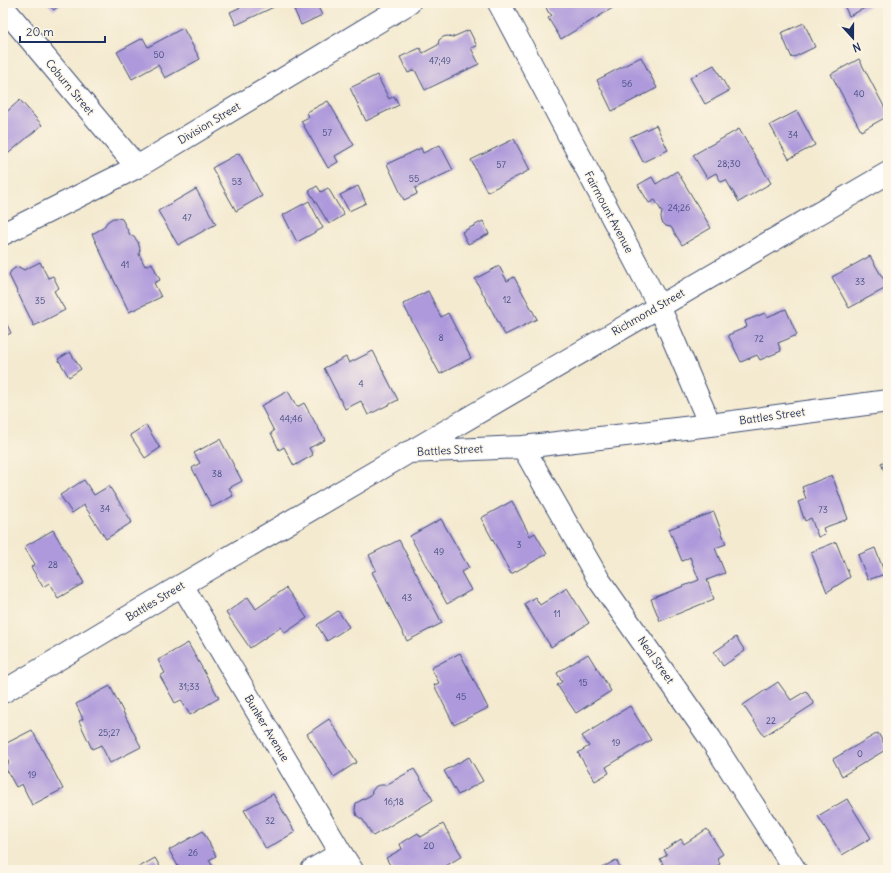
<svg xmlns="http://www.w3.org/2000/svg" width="891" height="873" font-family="Delius,sans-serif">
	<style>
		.building { fill: #ad99db }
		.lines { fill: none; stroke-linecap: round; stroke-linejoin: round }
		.minor-casing { stroke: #3c4b6f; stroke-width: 24 }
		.minor { stroke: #fff; stroke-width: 22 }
		.labels { text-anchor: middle; stroke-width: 3; stroke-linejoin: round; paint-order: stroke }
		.number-label { font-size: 9px; fill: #404a7d }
		.street-label { font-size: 11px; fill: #1b2f5e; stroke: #fcf5e5 }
	</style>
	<rect width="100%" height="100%" fill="#fcf5e5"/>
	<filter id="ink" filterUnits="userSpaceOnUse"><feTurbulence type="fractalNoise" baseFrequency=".025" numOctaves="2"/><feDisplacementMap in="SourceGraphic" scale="8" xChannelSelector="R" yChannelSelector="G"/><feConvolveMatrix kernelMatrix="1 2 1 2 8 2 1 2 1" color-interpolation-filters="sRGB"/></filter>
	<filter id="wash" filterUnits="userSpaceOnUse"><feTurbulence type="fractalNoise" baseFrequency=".012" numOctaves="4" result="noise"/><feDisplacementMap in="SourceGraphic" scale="16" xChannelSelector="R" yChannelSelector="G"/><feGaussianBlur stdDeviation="0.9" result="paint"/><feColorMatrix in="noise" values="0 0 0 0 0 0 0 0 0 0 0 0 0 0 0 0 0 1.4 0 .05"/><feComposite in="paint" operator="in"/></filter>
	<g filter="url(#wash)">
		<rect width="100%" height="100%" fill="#f4ead0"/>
		<g id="blocks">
			<path class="building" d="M47 3H62L54 10Z
				M241 3H282L236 25 230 12 243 6Z
				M291 3H316L322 15 301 25Z
				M547 3H621L561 39 548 18 552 15 548 12 546 7Z
				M843 3H875L849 16Z
				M804 23 815 47 792 58 781 33Z
				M183 28 200 59 165 78 158 65 132 79 117 52 143 38 148 47Z
				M469 30 477 46 471 48 479 64 425 90 415 70 408 73 400 57 420 48 423 53 438 45 439 40 443 37 447 36 453 37Z
				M641 57 657 88 612 111 597 80Z
				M859 59 888 114V116L861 131 831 74Z
				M714 65 729 91 705 104 690 78Z
				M377 75 389 99 394 96 399 105 366 121 350 88Z
				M20 100 42 125 3 158V115Z
				M328 101 354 145 335 156 338 162 328 168 301 121 309 117 307 112Z
				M797 111 815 145 789 159 770 125Z
				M656 125 668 150 643 162 630 137Z
				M739 129 771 183 739 202 726 180 721 182 716 173 707 178 693 155Z
				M514 139 530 170 487 192 471 160Z
				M440 145 453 170 415 188 417 194 404 200 387 164 421 148 423 153Z
				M239 153 262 196 236 211 212 168Z
				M677 171 711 228 682 245 671 227 666 226 662 222 661 217 662 212 655 200 649 203 638 185 652 177 656 184Z
				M317 186 321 192 328 188 344 215 329 224 309 191Z
				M358 186 366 203 349 211 340 195Z
				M196 189 216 224 178 245 158 211Z
				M309 201 323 228 297 242 283 215Z
				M113 218H118L122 219 130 235 134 237 138 242 140 249 139 254 145 266 152 263 160 280 154 283 161 297 129 312 92 234 103 228 107 222Z
				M483 221 489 234 468 244 462 232Z
				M870 256 888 287 849 308 832 277Z
				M40 262 48 278 53 276 59 288 54 291 65 310 34 326 9 275 11 271 15 268 19 267 24 270Z
				M499 266 507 281 514 277 537 319 505 335 475 279Z
				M428 291 441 317 448 313 471 358 440 374 403 304Z
				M786 309 797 335 778 343 781 351 760 360 757 355 741 362 728 335 747 327 745 321 765 313 767 317Z
				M3 316 11 333 3 337Z
				M373 351 398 400 368 415 361 401 345 409 324 368 346 357 349 363Z
				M70 352 81 369 69 377 58 359Z
				M288 391 297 407 304 403 325 440 309 448 313 455 294 466 284 447 279 450 271 433 274 431 261 406Z
				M146 425 160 448 145 458 130 435Z
				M220 439 242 481 229 488 233 496 212 507 192 468 200 463 194 453Z
				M888 460V481L881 463Z
				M832 475 848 519 823 528 825 534 818 537 811 518 805 521 798 502 806 499 802 487Z
				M84 480 94 495 109 486 132 522 106 539 84 505 72 513 60 495Z
				M512 501 530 536 535 533 547 554 511 574 481 518Z
				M714 512 726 544 715 548 725 573 707 580 714 599 660 621 651 599 699 580 690 557 682 561 669 529Z
				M441 519 469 568 461 572 471 590 447 604 410 536Z
				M53 530 84 583 58 598 49 583 43 587 31 567 35 564 24 547Z
				M399 540 442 623 407 641 372 572 376 570 369 555Z
				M836 542 850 577 827 592 811 552Z
				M875 548 885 574 868 580 858 555Z
				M286 588 307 618 285 633 281 627 250 648 226 613 248 597 256 609Z
				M567 588 589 623 551 647 524 604 535 597 540 605Z
				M338 611 349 627 327 641 317 625Z
				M736 637 745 651 723 666 714 652Z
				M188 643 219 698 190 715 181 700 175 703 160 676 165 673 158 660Z
				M460 653 488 708 454 725 434 685 439 683 431 668Z
				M588 654 611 691 576 713 557 685 562 682 557 673Z
				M778 682 791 700 806 691 814 704 764 736 743 705Z
				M110 686 141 747 110 763 101 745 92 749 79 721 83 719 76 704Z
				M630 706 651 740 606 767 609 773 595 781 578 753 589 746 582 736Z
				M329 719 357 762 334 777 307 734Z
				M32 730 63 789 32 805 22 784 16 787 4 765 9 763 3 751V745Z
				M878 733 887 749 842 776 833 759Z
				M469 757 483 781 458 795 444 771Z
				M414 769 433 800 373 836 363 820 357 816 355 810 356 803 371 795 372 791 376 786 381 785H386Z
				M273 794 295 832 266 849 244 810Z
				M847 799 871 838 842 855 818 816Z
				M443 824 462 856 439 870H393L386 858 402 849 400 844 418 833 421 837Z
				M707 829 723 854 717 858 720 864 711 870H667L660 859 667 855 664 850 681 839 684 844Z
				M203 831 216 856 209 860 215 870H180L169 850Z
				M155 858 162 870H134Z
				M616 860 622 870H598Z"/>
		</g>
	</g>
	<g filter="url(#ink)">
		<use href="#blocks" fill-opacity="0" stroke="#3c4b6f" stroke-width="1"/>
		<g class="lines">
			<defs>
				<path id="minor" d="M499 3 659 306 710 425
					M3 7 137 167
					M3 234 137 167 409 3
					M523 447 545 486 599 580 710 738 795 870
					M412 451 888 173
					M182 585 341 853 352 870
					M3 692 182 585 409 452 523 447 710 425 888 401
					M312 870 341 853"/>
			</defs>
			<use href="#minor" class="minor-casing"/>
			<use href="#minor" class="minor"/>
		</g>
	</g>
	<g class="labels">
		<g class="number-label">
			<text x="159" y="58">50</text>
			<text x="440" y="64">47;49</text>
			<text x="627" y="87">56</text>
			<text x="859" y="97">40</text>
			<text x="327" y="136">57</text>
			<text x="793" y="138">34</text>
			<text x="729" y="167">28;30</text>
			<text x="501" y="168">57</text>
			<text x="414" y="182">55</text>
			<text x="237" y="185">53</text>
			<text x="679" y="211">24;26</text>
			<text x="187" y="221">47</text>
			<text x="125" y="268">41</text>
			<text x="860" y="285">33</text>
			<text x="507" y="303">12</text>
			<text x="40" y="304">35</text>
			<text x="441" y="341">8</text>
			<text x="759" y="342">72</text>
			<text x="361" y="387">4</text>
			<text x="291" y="422">44;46</text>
			<text x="217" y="477">38</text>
			<text x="105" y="512">34</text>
			<text x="823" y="513">73</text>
			<text x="519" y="548">3</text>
			<text x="439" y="555">49</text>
			<text x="53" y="568">28</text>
			<text x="407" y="601">43</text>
			<text x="557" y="617">11</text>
			<text x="583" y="686">15</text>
			<text x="189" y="690">31;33</text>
			<text x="461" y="700">45</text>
			<text x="771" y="724">22</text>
			<text x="109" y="736">25;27</text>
			<text x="616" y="746">19</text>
			<text x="860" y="757">0</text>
			<text x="32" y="778">19</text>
			<text x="394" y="805">16;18</text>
			<text x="270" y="824">32</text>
			<text x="429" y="849">20</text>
			<text x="193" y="856">26</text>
		</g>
		<g class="street-label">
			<text transform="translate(70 87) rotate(50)" y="4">Coburn Street</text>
			<text transform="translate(209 123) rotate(-31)" y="4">Division Street</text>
			<text transform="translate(609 212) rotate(62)" y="4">Fairmount Avenue</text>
			<text transform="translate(648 312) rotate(-30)" y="4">Richmond Street</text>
			<text transform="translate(772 416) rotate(-8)" y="4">Battles Street</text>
			<text transform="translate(450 450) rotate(-3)" y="4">Battles Street</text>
			<text transform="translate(155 601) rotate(-31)" y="4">Battles Street</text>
			<text transform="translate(656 660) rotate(55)" y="4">Neal Street</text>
			<text transform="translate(267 728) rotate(59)" y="4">Bunker Avenue</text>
		</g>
	</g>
	<rect width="891" height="873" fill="none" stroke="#fcf5e5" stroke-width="16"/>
	<g transform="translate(853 38) rotate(159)" stroke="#fcf5e5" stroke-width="3" paint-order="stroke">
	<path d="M0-3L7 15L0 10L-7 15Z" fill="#1b2f5e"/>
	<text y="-6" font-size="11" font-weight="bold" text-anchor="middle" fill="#1b2f5e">N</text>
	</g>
	<path d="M20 36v6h85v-6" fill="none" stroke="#1b2f5e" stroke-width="2"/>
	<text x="26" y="36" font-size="12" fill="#1b2f5e" stroke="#fcf5e5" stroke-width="3" paint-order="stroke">20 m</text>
</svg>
